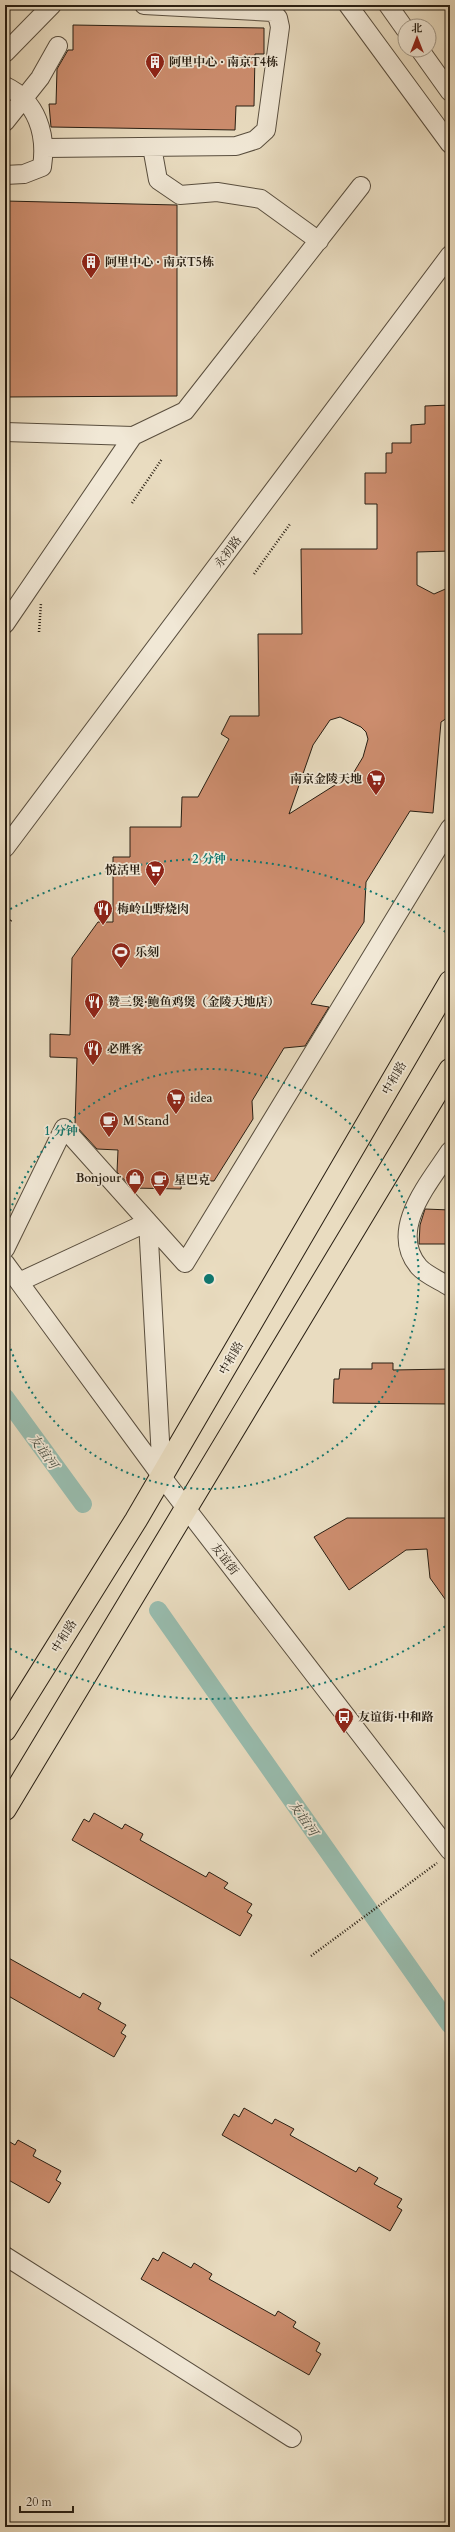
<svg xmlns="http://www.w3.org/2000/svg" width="455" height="2532" font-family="Cardo,'Noto Serif SC',serif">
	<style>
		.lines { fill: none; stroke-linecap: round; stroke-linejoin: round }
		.canal { stroke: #98bcae; stroke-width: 18 }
		.building { fill: #cc8d6e; stroke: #291f13; fill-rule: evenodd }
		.minor-casing { stroke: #594e3e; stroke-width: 20 }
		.major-casing { stroke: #291f13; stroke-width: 24 }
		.path { stroke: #291f13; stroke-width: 2.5; stroke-dasharray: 1 2; stroke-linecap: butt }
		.minor { stroke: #f1e8d6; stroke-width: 18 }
		.major { stroke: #e9dcc0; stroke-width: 22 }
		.ring { fill: none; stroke: #0f766e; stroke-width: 2; stroke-dasharray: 2 4 }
		.labels { text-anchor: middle; stroke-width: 3.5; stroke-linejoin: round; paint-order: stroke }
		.poi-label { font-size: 12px; font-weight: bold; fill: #291f13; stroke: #f1e8d6; text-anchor: start }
		.street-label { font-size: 12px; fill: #291f13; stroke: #f1e8d6 }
		.water-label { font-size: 13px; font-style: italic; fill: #4a4e42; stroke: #f1e8d6 }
		.centre { fill: #0f766e; stroke: #f1e8d6; stroke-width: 2 }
		.ring-label { font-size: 12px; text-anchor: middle; font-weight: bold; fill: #0f766e; stroke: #f1e8d6; stroke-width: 3.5; stroke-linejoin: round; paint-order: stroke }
	</style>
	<rect width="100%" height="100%" fill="#e9dcc0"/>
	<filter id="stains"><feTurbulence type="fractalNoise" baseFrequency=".005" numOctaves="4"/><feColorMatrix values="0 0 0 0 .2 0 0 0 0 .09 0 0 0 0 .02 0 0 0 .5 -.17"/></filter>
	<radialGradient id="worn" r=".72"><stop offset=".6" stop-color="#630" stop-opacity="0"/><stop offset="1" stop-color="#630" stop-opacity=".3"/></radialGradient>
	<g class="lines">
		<path class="canal" d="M5 1397 83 1504
			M158 1610 450 2025"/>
	</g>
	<path class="building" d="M73 25 264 28V54H255L254 106H236L235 130 51 127 49 104H56L57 69 68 50H73Z
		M5 201 177 205V396L5 397Z
		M450 405V551L417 552V585L434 594 450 587V716L441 722 433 813 410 811 366 882 364 922 311 1004 329 1007 305 1046 284 1048 252 1101 253 1119 214 1181 182 1180 181 1189 132 1188 117 1172 118 1150 97 1149 75 1125 77 1058 50 1057V1034L70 1035 72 958 98 922H113V857H130V827H181L182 797H198L229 739 221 734 230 716H259L258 634H302L301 549H377V504H365V473H386V453H392V443H411V425L425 424V406ZM340 717 361 727 366 732 368 739 363 757 354 772 343 780 289 814 313 745 330 720Z
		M425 1209 450 1210V1244H419L420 1225Z
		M372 1363H393V1370L450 1369V1404L333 1403 334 1379H339L340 1369H372Z
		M347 1518H450V1606L430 1578 427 1549 406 1550 349 1590 314 1537Z
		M94 1813 122 1829 125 1824 143 1834 140 1840 206 1877 209 1872 228 1883 224 1888 252 1904 247 1912 252 1915 240 1936 72 1840 84 1819 89 1822Z
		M5 1956 80 1998 83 1993 101 2003 98 2009 126 2025 121 2033 126 2036 114 2057 5 1994Z
		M244 2108 272 2124 275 2119 294 2129 290 2135 356 2172 359 2167 378 2178 374 2184 402 2199 397 2207 402 2210 390 2231 222 2135 234 2114 239 2117Z
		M5 2139 15 2145 18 2140 36 2150 33 2156 61 2171 56 2180 61 2183 49 2203 5 2178Z
		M163 2252 191 2268 194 2263 212 2274 209 2279 275 2316 278 2311 296 2322 293 2327 320 2343 316 2351 321 2354 309 2375 141 2279 153 2258 158 2261Z"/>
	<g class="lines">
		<defs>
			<path id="minor" d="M348 5 450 144
				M388 5 405 29
				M420 50 450 92
				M5 53 52 5
				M5 86C37 101 47 134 42 167L24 174 5 175
				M5 122 40 78 58 46
				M152 147 158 180 180 195 217 192 261 199 319 241
				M45 148 236 146 255 140 266 130 280 27 278 18 273 12 144 5
				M5 432 133 436 185 411 361 186
				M5 624 133 436
				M5 848 450 255
				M450 1151C430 1182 387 1230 419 1267 426 1275 441 1281 450 1287
				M5 1249 64 1128 185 1263 450 828
				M5 1263 162 1477 450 1851
				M19 1282 148 1222 162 1477
				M5 2256 292 2438"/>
			<path id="major" d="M5 1730 136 1520 450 982
				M5 1809 450 1070"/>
		</defs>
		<use href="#minor" class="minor-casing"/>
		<use href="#major" class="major-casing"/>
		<path class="path" d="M132 503 162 459
			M254 574 290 524
			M39 632 41 603
			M5 928 12 919
			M311 1956 437 1863"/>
		<use href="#minor" class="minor"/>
		<use href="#major" class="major"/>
	</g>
	<g class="ring">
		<path d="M5 1228A210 210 0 1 1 5 1330"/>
		<path d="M450 1623A420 420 0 0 1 5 1646M5 912A420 420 0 0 1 450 935"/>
	</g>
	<defs>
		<symbol id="building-pin" viewBox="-11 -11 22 30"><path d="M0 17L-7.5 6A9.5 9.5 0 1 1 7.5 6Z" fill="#8f2418" stroke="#f1e8d6"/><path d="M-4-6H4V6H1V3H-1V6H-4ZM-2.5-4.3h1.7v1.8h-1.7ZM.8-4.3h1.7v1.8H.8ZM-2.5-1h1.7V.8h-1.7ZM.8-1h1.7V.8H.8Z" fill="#fff"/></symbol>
		<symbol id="supermarket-pin" viewBox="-11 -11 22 30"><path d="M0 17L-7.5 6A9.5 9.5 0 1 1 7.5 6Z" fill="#8f2418" stroke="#f1e8d6"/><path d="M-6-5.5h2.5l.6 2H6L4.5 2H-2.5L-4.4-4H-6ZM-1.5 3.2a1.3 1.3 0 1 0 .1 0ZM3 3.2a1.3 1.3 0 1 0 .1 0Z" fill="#fff"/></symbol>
		<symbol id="restaurant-pin" viewBox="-11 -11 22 30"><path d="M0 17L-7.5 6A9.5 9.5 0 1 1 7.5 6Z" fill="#8f2418" stroke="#f1e8d6"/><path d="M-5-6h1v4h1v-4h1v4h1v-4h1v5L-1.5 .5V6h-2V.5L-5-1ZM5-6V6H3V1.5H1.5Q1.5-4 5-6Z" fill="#fff"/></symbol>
		<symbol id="stadium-pin" viewBox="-11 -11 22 30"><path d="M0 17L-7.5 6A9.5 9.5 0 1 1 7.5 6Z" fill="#8f2418" stroke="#f1e8d6"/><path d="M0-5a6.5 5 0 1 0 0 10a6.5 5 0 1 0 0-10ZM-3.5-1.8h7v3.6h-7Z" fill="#fff"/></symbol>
		<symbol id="cafe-pin" viewBox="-11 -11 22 30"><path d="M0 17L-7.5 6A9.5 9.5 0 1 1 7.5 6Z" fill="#8f2418" stroke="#f1e8d6"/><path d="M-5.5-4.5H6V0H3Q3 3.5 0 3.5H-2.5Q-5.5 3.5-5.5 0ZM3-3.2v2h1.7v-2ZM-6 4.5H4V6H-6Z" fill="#fff"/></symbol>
		<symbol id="shop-pin" viewBox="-11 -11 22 30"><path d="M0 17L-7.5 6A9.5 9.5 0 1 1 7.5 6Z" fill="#8f2418" stroke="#f1e8d6"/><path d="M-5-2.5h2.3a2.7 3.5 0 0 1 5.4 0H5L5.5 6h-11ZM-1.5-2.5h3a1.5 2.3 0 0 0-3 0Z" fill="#fff"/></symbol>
		<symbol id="bus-pin" viewBox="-11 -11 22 30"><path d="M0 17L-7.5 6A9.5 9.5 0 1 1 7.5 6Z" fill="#8f2418" stroke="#f1e8d6"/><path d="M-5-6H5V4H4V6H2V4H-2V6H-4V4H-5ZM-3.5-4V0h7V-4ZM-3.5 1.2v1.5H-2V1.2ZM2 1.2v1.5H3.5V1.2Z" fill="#fff"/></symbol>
	</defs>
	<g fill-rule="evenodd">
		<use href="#building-pin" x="144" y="51" width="22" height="30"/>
		<use href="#building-pin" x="80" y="251" width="22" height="30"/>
		<use href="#supermarket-pin" x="365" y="768" width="22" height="30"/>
		<use href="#supermarket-pin" x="144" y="859" width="22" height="30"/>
		<use href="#restaurant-pin" x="92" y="898" width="22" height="30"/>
		<use href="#stadium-pin" x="110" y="941" width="22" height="30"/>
		<use href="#restaurant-pin" x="83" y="991" width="22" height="30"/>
		<use href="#restaurant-pin" x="82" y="1038" width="22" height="30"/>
		<use href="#supermarket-pin" x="165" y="1087" width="22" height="30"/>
		<use href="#cafe-pin" x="98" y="1110" width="22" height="30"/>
		<use href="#shop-pin" x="124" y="1167" width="22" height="30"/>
		<use href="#cafe-pin" x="149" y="1169" width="22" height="30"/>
		<use href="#bus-pin" x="333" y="1706" width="22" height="30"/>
	</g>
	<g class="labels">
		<g class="poi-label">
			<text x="169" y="66">阿里中心 · 南京T4栋</text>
			<text x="105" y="266">阿里中心 · 南京T5栋</text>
			<text x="362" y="783" text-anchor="end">南京金陵天地</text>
			<text x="141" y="874" text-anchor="end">悦活里</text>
			<text x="117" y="913">梅岭山野烧肉</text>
			<text x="135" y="956">乐刻</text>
			<text x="108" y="1006">赞三煲·鲍鱼鸡煲（金陵天地店）</text>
			<text x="107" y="1053">必胜客</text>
			<text x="190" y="1102">idea</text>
			<text x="123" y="1125">M Stand</text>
			<text x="121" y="1182" text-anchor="end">Bonjour</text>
			<text x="174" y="1184">星巴克</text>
			<text x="358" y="1721">友谊街·中和路</text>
		</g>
		<g class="street-label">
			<text transform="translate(228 552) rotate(-53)" y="4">永初路</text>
			<text transform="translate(394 1078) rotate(-60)" y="4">中和路</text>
			<text transform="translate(231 1358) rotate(-60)" y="4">中和路</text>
			<text transform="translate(225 1559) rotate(52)" y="4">友谊街</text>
			<text transform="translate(64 1636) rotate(-58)" y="4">中和路</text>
		</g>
		<g class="water-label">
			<text transform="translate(44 1451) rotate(54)" y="5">友谊河</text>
			<text transform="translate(304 1818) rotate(55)" y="5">友谊河</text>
		</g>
	</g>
	<circle cx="209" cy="1279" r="6" class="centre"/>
	<g class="ring-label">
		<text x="209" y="863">2 分钟</text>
		<text x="61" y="1135">1 分钟</text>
	</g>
	<rect width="455" height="2532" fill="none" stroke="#e9dcc0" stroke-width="20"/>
	<rect x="6" y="6" width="443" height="2520" fill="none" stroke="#291f13" stroke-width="2"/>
	<rect x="10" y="10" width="435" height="2512" fill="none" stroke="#291f13"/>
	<g transform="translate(417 38)"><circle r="19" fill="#f1e8d6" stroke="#a19888"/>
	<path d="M0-3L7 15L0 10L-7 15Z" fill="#8f2418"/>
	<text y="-6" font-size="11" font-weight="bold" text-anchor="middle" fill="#291f13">北</text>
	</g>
	<path d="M20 2506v6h53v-6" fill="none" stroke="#291f13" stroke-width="2"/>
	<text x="26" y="2506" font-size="12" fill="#291f13" stroke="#f1e8d6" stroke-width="3" paint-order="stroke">20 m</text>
	<rect width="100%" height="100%" filter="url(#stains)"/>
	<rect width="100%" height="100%" fill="url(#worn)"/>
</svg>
